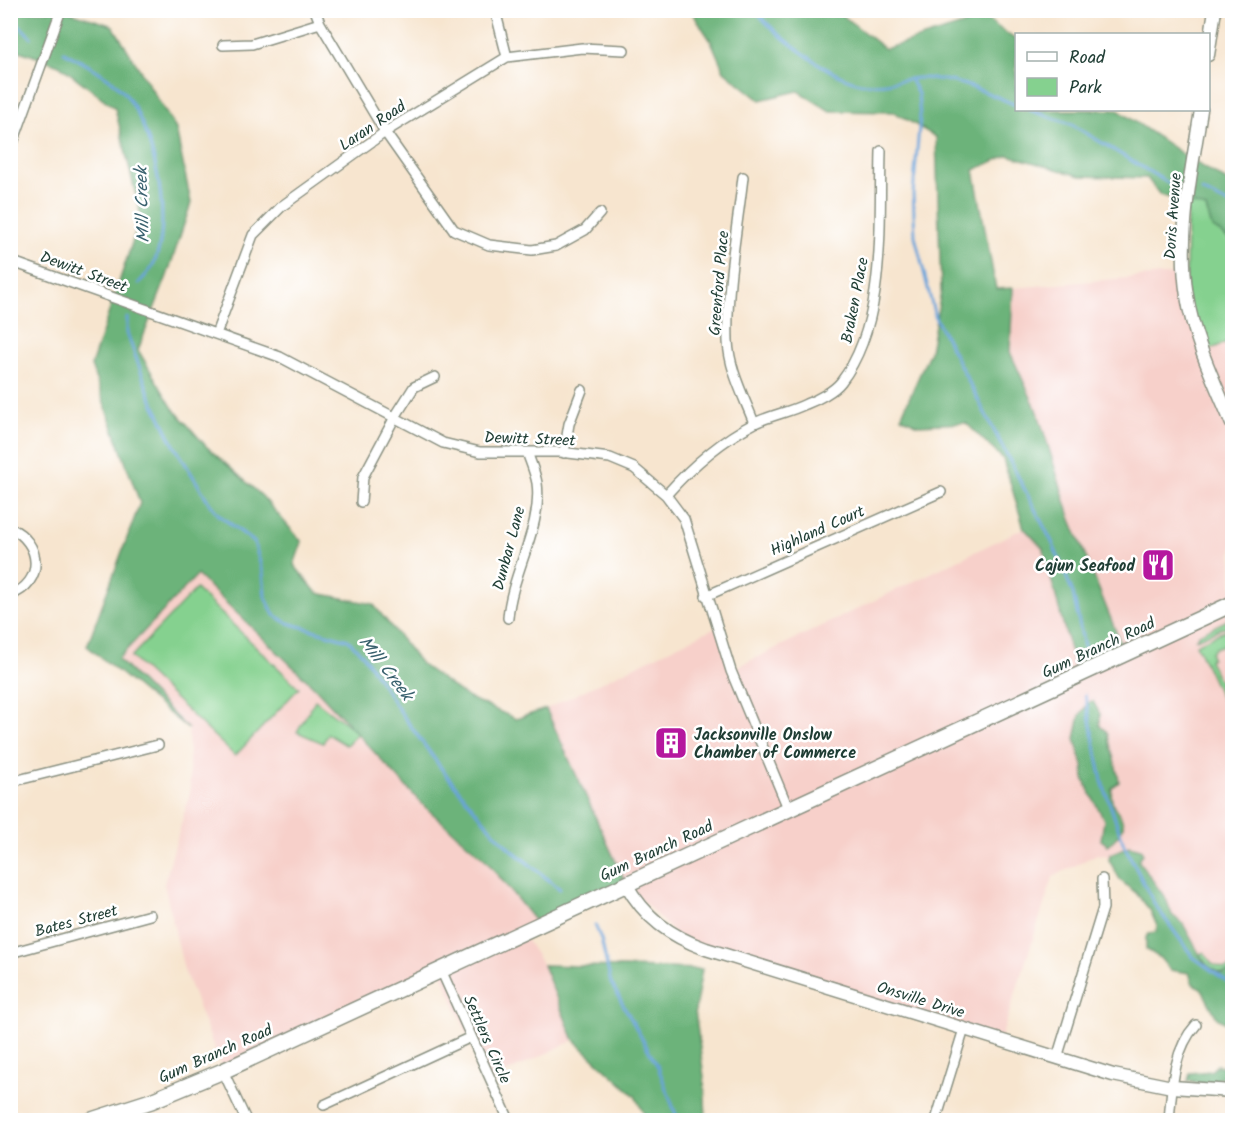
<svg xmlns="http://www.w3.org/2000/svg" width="1243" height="1131" font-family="Kalam,sans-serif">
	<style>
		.built { fill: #f7d0ca }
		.green { fill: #85d18f; stroke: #528762; stroke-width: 1.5 }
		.forest { fill: #6cb37a; stroke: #467857; stroke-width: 1.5 }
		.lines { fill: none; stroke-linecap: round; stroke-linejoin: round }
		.stream { stroke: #6aa4da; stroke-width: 3 }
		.minor-casing { stroke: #8b9182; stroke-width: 12 }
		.tertiary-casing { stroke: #8b9182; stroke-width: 15 }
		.primary-casing { stroke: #8b9182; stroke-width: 18 }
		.minor { stroke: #fff; stroke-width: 9 }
		.tertiary { stroke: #fff; stroke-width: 12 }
		.primary { stroke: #fff; stroke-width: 15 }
		.labels { text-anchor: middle; stroke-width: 5; stroke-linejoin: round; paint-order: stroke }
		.street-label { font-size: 16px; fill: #1f3d34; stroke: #fff }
		.poi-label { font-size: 16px; font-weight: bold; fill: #1f3d34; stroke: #fff; text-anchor: end }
		.water-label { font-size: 18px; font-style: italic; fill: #39616e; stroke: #fff }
	</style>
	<rect width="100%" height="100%" fill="#fff"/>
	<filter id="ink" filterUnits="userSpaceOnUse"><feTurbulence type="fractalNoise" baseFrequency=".0167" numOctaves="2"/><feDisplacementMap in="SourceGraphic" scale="12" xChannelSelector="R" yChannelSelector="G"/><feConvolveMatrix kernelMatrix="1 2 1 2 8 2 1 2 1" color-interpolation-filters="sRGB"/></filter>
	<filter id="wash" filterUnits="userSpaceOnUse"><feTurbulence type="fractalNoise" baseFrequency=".008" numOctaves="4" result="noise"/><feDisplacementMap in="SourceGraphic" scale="24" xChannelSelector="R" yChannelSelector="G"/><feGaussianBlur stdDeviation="1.35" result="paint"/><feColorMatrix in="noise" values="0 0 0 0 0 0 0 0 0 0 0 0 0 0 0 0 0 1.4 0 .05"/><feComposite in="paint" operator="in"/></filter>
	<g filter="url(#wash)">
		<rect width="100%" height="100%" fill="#f7e5cf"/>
		<path class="built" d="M1185 273 1202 352 1232 340V999L1122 859 1097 854 1053 877 1000 1041 679 938 626 884 546 709 716 627 731 670 1024 528 1043 548 1077 676 1125 654 1070 517 1038 413 1010 352 1013 288Z
			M197 575 315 688 424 806 485 859 538 925 522 933 543 965 574 1040 487 1082 441 971 223 1071 184 970 164 884 190 793 188 729 118 659Z"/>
		<path class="green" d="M1187 201 1206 208 1212 227 1229 239 1232 250V340L1202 353 1186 295Z
			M196 589 299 688 235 756 131 657Z
			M1232 618V624L1196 639 1199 634Z
			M1232 627V642L1215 648 1211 652 1212 658 1209 660 1232 708V722L1196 644Z
			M315 700 358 733 346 745 328 734 323 743 297 732Z
			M1204 952 1212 964 1225 969 1232 966V971C1217 977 1207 967 1200 954Z"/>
		<path class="forest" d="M11 11H67L113 26 176 129 191 203 167 276 138 350 172 407 206 446 262 496 302 542 294 565 317 593 373 604 422 665 467 697 516 719 546 709 626 884 538 925 485 859 424 806 315 688 197 575 118 659 188 729 87 646 140 503 91 366 141 216 115 108 59 65 11 48Z
			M691 11H837L885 49 985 18 1016 40V110H1118L1193 161 1232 184V250L1229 239 1212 227 1206 208 1160 195 1147 178 1080 176 1008 155 974 170 996 289 1013 288 1010 352 1038 413 1070 517 1125 654 1077 676 1043 548 1024 528 1003 459 966 423 918 425 901 417 930 351 941 292 936 137 894 112 830 111 798 91 760 100 724 71 711 41Z
			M1093 701 1100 714V726L1107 732 1118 775 1119 782 1112 788C1106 817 1143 817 1108 845L1101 840 1104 820 1084 780 1083 765 1075 739 1080 715 1088 703Z
			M1129 846 1141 849 1143 854 1138 860 1166 899 1172 915 1183 924 1205 964 1221 974 1232 971V1027L1217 1018 1201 988 1193 984 1189 973 1170 970 1160 958 1146 949V937L1150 933 1156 932 1157 926 1150 910 1136 893 1121 881 1109 860 1110 854Z
			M543 965 702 969 695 1011 704 1077 706 1120H647L635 1096 574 1040Z
			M1217 1065 1232 1069V1080L1220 1077 1211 1085 1188 1081 1190 1073 1211 1071Z"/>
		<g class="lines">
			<path class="stream" d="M755 10C775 35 830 77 860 83 878 87 901 79 919 78 955 77 985 92 1016 105
				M10 16 31 37
				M64 52C83 63 107 74 122 90 153 125 175 222 153 265 150 272 143 278 139 283
				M910 79 918 94 920 117 913 194 915 236 935 317 1052 542 1073 593 1084 647
				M1029 110 1071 124 1173 186
				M1202 191 1232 206
				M127 318V333L150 396 174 445 210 504 219 515 254 542 263 573 265 596 274 615 288 623 348 640 363 655 401 713 444 772 491 829 508 847 560 889
				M1085 695 1102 781 1124 845 1155 905 1193 957 1232 985
				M595 925 601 939 611 983 658 1067 678 1120"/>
		</g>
	</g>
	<g filter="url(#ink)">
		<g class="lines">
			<defs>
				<path id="minor" d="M315 10 320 23 385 132 454 230 489 245 532 250 556 246 585 230 600 213
					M495 10 507 57
					M223 45 252 44 320 23
					M10 151 61 10
					M743 177C737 230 726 287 728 341 729 369 744 397 754 423
					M10 261 280 357 443 443 480 452H560L610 458 634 468 666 495 684 519 731 671 788 808
					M216 334 253 235 282 206 385 132 507 57 582 48 624 50
					M564 453 569 424 582 390
					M666 495C690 468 722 440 755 423 771 415 790 412 806 404 817 400 834 391 841 382 887 323 879 222 881 151
					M361 502 363 477 395 417 414 387 435 377
					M10 528C42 542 45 583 10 595
					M706 596 941 492
					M508 618C511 574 543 526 537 483 535 472 530 461 527 452
					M10 782 158 745
					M10 953 150 915
					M441 970 509 1120
					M1057 1058 1103 908 1102 879
					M223 1071 246 1120
					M324 1105 471 1037
					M936 1120 964 1029
					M1169 1120C1172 1088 1173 1050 1196 1025"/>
				<path id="tertiary" d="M1208 55 1215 10
					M1201 110C1192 170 1177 234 1187 296 1194 341 1215 383 1232 424
					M626 884C645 918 670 936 706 949L1113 1075 1172 1087 1232 1091"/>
				<path id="primary" d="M92 1120 151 1101 223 1071 1232 604"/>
			</defs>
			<use href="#minor" class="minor-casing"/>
			<use href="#tertiary" class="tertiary-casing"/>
			<use href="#primary" class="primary-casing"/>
			<use href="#minor" class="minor"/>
			<use href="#tertiary" class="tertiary"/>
			<use href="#primary" class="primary"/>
		</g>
	</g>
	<defs>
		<symbol id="restaurant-square" viewBox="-11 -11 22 22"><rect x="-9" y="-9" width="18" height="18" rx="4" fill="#b5179e" stroke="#fff"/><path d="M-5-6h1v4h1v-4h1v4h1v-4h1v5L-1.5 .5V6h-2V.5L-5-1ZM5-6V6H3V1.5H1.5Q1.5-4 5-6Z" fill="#fff"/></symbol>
		<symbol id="building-square" viewBox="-11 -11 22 22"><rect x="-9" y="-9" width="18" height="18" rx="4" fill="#b5179e" stroke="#fff"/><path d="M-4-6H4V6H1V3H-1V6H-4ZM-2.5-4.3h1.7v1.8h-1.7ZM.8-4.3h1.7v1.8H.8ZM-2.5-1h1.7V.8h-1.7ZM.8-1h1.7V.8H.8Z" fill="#fff"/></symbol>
	</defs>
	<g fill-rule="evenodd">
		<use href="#restaurant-square" x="1139" y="546" width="38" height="38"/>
		<use href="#building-square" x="652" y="724" width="38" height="38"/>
	</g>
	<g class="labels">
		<g class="street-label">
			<text transform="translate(372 125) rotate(-34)" y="6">Laran Road</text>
			<text transform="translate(1172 216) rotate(-86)" y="6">Doris Avenue</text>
			<text transform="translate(84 271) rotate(20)" y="6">Dewitt Street</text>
			<text transform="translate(718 283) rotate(-85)" y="6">Greenford Place</text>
			<text transform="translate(854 300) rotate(-79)" y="6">Braken Place</text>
			<text transform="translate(530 438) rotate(2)" y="6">Dewitt Street</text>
			<text transform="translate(817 530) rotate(-24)" y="6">Highland Court</text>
			<text transform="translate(508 548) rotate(-75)" y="6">Dunbar Lane</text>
			<text transform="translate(1098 647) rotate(-25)" y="6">Gum Branch Road</text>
			<text transform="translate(656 850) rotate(-25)" y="6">Gum Branch Road</text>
			<text transform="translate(76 920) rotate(-15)" y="6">Bates Street</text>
			<text transform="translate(921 999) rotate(17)" y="6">Onsville Drive</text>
			<text transform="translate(488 1039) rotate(66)" y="6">Settlers Circle</text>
			<text transform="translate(215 1053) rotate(-24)" y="6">Gum Branch Road</text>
		</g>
		<g class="poi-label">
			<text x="1135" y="571">Cajun Seafood</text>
			<text x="694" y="740" text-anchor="start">Jacksonville Onslow<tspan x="694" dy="18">Chamber of Commerce</tspan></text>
		</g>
		<g class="water-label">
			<text transform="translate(142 205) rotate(-92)" y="6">Mill Creek</text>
			<text transform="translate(386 668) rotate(52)" y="6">Mill Creek</text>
		</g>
	</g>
	<rect width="1243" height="1131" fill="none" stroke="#fff" stroke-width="36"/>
	<rect x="1015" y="33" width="195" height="78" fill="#ffffff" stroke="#a5b1ae" stroke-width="1.5"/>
	<rect x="1027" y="52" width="30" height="9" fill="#ffffff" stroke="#a5b1ae" stroke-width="1.5"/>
	<text x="1069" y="63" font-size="18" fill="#1f3d34">Road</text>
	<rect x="1027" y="78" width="30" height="18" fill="#85d18f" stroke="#a5b1ae" stroke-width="1.5"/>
	<text x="1069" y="93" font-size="18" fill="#1f3d34">Park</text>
</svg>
